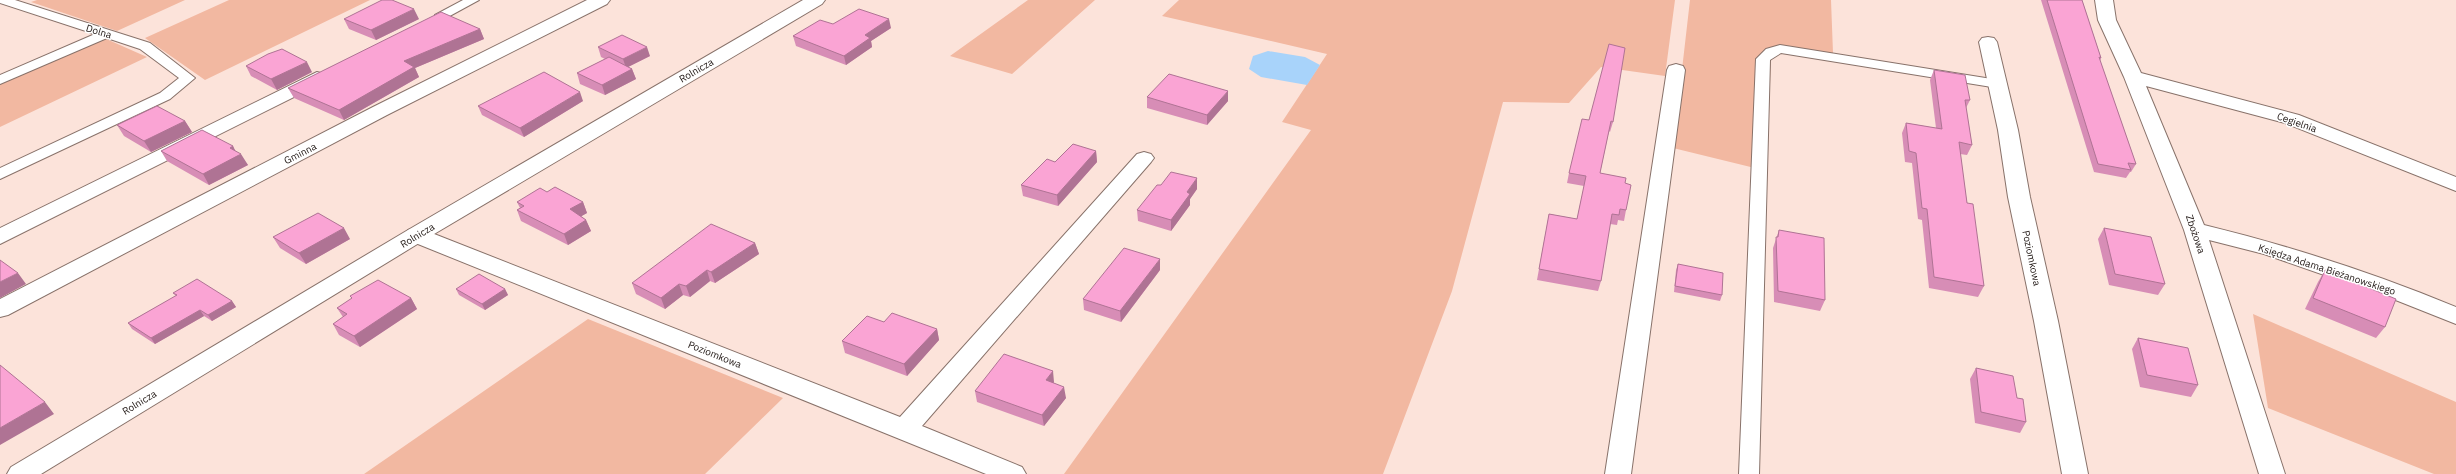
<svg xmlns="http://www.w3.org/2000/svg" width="2456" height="474" font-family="'IBM Plex Sans',sans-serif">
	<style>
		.green { fill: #f2b8a1 }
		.water { fill: #a8d3fa }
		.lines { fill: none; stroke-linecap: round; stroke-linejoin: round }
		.lane-casing { stroke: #88726a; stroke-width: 2 }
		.street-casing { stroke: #88726a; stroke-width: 2 }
		.secondary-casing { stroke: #88726a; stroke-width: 2 }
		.lane { fill: #fff; fill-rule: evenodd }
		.street { fill: #fff; fill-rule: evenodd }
		.secondary { fill: #fff; fill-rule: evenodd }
		.wall { fill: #d78db6 }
		.shaded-wall { fill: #af7394 }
		.building { fill: #faa4d4; stroke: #af7394 }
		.labels { text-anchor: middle; stroke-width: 3; stroke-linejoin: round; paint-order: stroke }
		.street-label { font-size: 10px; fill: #1f1613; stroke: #fff }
	</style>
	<rect width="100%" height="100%" fill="#fce3da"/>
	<path class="green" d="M37 0H185L117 31 31 2Z
		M229 0H370L205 80 145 38Z
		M1028 0H1095L1012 74 950 56Z
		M1179 0H1675L1665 76 1601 67 1569 103 1503 102 1452 291 1383 474H1064L1311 130 1282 122 1327 54 1162 16Z
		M1690 0H1831L1833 53 1831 61 1783 51 1771 56 1767 171 1673 148Z
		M104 38 147 57 0 127V84Z
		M2253 314 2456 402V474H2434L2268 408Z
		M588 319 783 398 705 474H364Z"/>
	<path class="water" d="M1268 51 1305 57 1320 65 1307 85 1261 77 1249 69 1253 56Z"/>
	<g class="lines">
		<defs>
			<path id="lane" d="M0 0H15L150 43 195 78 170 99 0 179V168L160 93 179 78 140 49 107 38 0 84V75L95 34 0 3Z
				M463 0H479L446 18H436L435 15Z
				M1780 45 1998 80 2005 84 1998 88 1781 53 1770 60 1759 474H1739L1756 59 1766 49Z"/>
			<path id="street" d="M587 0H610L607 4 387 115 8 315 0 317V299L373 107Z
				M2095 0H2113L2116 20 2141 73 2299 115 2456 177V191L2285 123 2146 86 2204 225C2290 246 2374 273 2456 307V324L2393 299 2264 254 2209 240 2285 474H2259L2184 230 2124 77 2098 20Z
				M1988 37 1994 38 1997 42 2018 130 2030 197 2058 321 2088 474H2062L2034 321 2008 197 1998 130 1979 42 1982 38Z
				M1676 64 1683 66 1685 70 1631 474H1605L1667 70 1669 66Z
				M317 72 324 74 326 78 324 82 0 244V228Z
				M1144 152 1151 154 1154 158 1151 162 922 426 1022 467 1026 474H986L408 240 405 235 408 230 416 228 424 230 900 417 1137 154Z"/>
			<path id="secondary" d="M803 0H825L822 4 424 240 41 474H7L11 467 408 230Z"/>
		</defs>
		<use href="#lane" class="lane-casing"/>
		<use href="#street" class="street-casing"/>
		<use href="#secondary" class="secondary-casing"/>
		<use href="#lane" class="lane"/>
		<use href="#street" class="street"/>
		<use href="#secondary" class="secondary"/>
	</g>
	<path class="wall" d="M2041 0H2082L2101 58 2100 61 2136 164 2131 172H2130L2126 178 2094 172Z
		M344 19H419L376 40 349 29Z
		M833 24 891 28 871 41 872 47 846 65 796 46 793 36Z
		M480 29 484 39 415 68 419 77 344 120 294 98 288 88Z
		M598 47 650 56 628 67 632 69 636 79 605 95 580 84 577 73 605 59 601 57Z
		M246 66 312 72 277 90 251 76Z
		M1934 70 1970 100 1966 108 1972 145 1967 155 1960 154 1967 203 1984 286 1978 297 1929 288 1922 220 1918 219 1912 163 1905 162 1902 133 1906 123 1936 128 1930 80Z
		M1147 97 1228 101 1207 125 1147 108Z
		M583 101 524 137 482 115 478 106Z
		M1589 120 1613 122 1610 132 1609 131 1600 173 1625 183 1626 210 1624 221 1618 220 1617 225 1610 224 1601 281 1598 291 1537 280 1549 214 1577 219 1584 186 1567 183 1569 173Z
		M185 121 192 132 151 152 124 136 117 125Z
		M233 146 235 151 248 165 209 185 167 161 161 151Z
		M1096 151 1097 162 1058 206 1023 196 1021 185 1055 162Z
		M1161 185 1197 189 1190 199V205L1171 231 1138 221 1137 210Z
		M517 202H583L587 213 581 216 586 220 591 231 568 245 521 221 517 210 520 208Z
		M2104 228 2165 284 2158 295 2109 285 2098 239Z
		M1779 230 1825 300 1820 311 1774 302 1773 248Z
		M273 237 350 239 306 264 280 248Z
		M755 243 759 254 715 283 710 281 690 297 683 295 665 309 636 294 632 283Z
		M1678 264 1722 295 1720 301 1674 292 1676 270Z
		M1160 270 1121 322 1084 310 1083 299Z
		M2325 270 2385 327 2376 338 2305 309 2318 282Z
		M456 289H505L508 295 485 310 459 295Z
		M173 293 232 301 236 307 212 321 204 316 155 344 132 329 128 323 176 296Z
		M350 296 411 298 417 309 360 347 339 335 333 324 343 317 337 308 352 299Z
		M884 322 937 329 939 340 907 376 845 353 842 341Z
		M2138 338 2198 385 2191 397 2140 387 2132 349Z
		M1976 368 2017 398 2026 422 2020 433 1975 423 1970 379Z
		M1054 382V383L1066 398 1044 426 977 402 975 391Z"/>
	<path class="shaded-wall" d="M414 9 419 19 376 40 371 30Z
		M889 19 891 28 871 41 872 47 846 65 844 56 865 35Z
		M480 29 484 39 415 68 419 77 344 120 339 110 404 61Z
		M647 47 650 56 626 68 623 59Z
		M307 62 312 72 277 90 271 79Z
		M632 69 636 79 605 95 602 85Z
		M1228 91V101L1207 125V115Z
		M580 92 583 101 524 137 520 128Z
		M185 121 192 132 151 152 144 141Z
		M233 146 238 156 241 154 248 165 209 185 203 174 230 148Z
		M1096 151 1097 162 1058 206 1057 195Z
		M1197 178V189L1190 199V205L1171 231V220L1187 192Z
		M583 202 587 213 575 220 570 209Z
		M586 220 591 231 568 245 564 234Z
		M344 228 350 239 306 264 299 253Z
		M755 243 759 254 715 283 711 272Z
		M1160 259V270L1121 322 1120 311Z
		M707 270 710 281 690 297 686 286Z
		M18 273 26 284 0 298V282Z
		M679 284 683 295 665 309 661 298Z
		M505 289 508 295 485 310 482 304Z
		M411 298 417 309 360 347 354 336Z
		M232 301 236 307 212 321 208 315Z
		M200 310 204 316 155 344 151 338Z
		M937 329 939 340 907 376 904 364Z
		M1053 371 1054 382 1047 391 1046 380Z
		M1064 387 1066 398 1044 426 1042 415Z
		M45 402 54 414 0 445V428Z"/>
	<path class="building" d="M382 0H392L414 9 371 30 344 19Z
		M2047 0H2082L2101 58 2099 57 2136 164 2128 163 2131 170 2098 164Z
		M859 9 889 19 865 35 870 38 844 56 793 36 820 20 833 24Z
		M441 12 480 29 404 61 414 67 339 110 288 88Z
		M622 35 647 47 623 59 598 47Z
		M1609 44 1625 48 1613 122 1611 121 1600 173 1626 178 1625 183 1631 185 1626 210 1620 209 1619 215 1612 214 1601 281 1539 269 1549 214 1577 219 1586 176 1569 173 1582 119 1589 120Z
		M282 49 307 62 271 79 246 66 268 54Z
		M609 57 632 69 602 85 577 73Z
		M1934 70 1965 75 1970 100H1965L1972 145 1959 142 1967 203 1973 204 1984 286 1934 277 1927 209 1922 208 1916 153 1909 151 1906 123 1942 129Z
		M544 72 580 92 520 128 478 106Z
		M1169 74 1228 91 1207 115 1147 97Z
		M157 106 185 121 144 141 117 125Z
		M202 130 233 146 230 148 241 154 203 174 161 151Z
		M1073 144 1096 151 1057 195 1021 185 1047 159 1055 162Z
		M1171 172 1197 178 1187 192 1190 194 1171 220 1137 210 1157 185H1161Z
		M555 187 583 202 570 209 586 220 564 234 517 210 524 206 517 202 540 188 547 192Z
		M318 213 344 228 299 253 273 237Z
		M711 224 755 243 711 272 707 270 686 286 679 284 661 298 632 283Z
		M2104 228 2151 237 2165 284 2115 274Z
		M1779 230 1824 238 1825 300 1778 291 1776 237H1778Z
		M1124 248 1160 259 1120 311 1083 299Z
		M0 260 18 273 0 282Z
		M1678 264 1723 273 1722 295 1675 286Z
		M2325 270 2396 299 2385 327 2313 298Z
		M479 274 505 289 482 304 456 289Z
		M197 279 232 301 208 315 200 310 151 338 128 323 177 295 173 293Z
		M378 280 411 298 354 336 333 324 347 314 337 308 352 298 350 296Z
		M892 313 937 329 904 364 842 341 867 316 884 322Z
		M2138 338 2188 348 2198 385 2147 375Z
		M1004 354 1053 371 1046 380 1064 387 1042 415 975 391Z
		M0 365 45 402 0 428Z
		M1976 368 2013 376 2017 398 2023 399 2026 422 1981 412Z"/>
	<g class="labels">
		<g class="street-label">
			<text transform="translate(99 31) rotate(17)" y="4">Dolna</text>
			<text transform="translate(696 70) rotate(-30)" y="4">Rolnicza</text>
			<text transform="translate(2297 122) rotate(19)" y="4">Cegielnia</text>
			<text transform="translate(300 153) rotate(-27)" y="4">Gminna</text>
			<text transform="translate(2196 234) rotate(71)" y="4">Zbożowa</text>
			<text transform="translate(417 235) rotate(-31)" y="4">Rolnicza</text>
			<text transform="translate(2032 258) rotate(78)" y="4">Poziomkowa</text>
			<text transform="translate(2327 269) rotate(18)" y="4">Księdza Adama Bieżanowskiego</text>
			<text transform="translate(715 354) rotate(22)" y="4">Poziomkowa</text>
			<text transform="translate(139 402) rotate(-31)" y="4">Rolnicza</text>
		</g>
	</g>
</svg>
